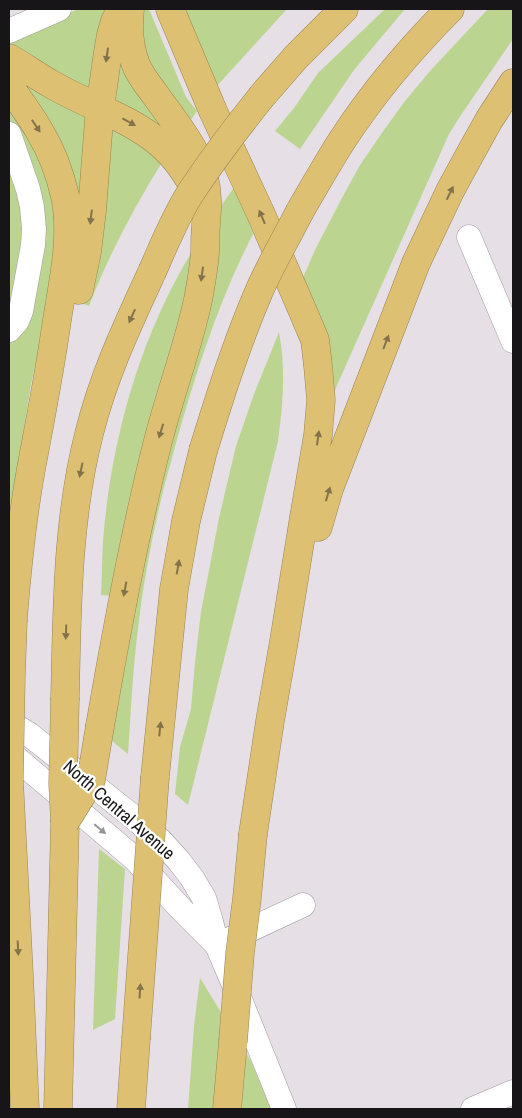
<svg xmlns="http://www.w3.org/2000/svg" width="522" height="1118" font-family="'Archivo Narrow',sans-serif">
	<style>
		.green { fill: #bbd590 }
		.lines { fill: none; stroke-linecap: round; stroke-linejoin: round }
		.minor-casing { stroke: #9f999f; stroke-width: 25 }
		.highway-casing { stroke: #988453; stroke-width: 29 }
		.minor { stroke: #fff; stroke-width: 24 }
		.highway { stroke: #dec073; stroke-width: 28 }
		.highway-bridge-casing { stroke: #988453; stroke-width: 29; stroke-linecap: butt }
		.highway-bridge { stroke: #dec073; stroke-width: 28 }
		.oneway { fill: #84734a }
		.oneway2 { fill: #979697 }
		.labels { text-anchor: middle; stroke-width: 4.5; stroke-linejoin: round; paint-order: stroke }
		.street-label { font-size: 18px; fill: #171517; stroke: #fff }
	</style>
	<rect width="100%" height="100%" fill="#e6dfe6"/>
	<path class="green" d="M78 9H108L92 91 51 71 17 50 9 41Z
		M140 9H149L183 90 186 97 197 111 188 124 143 66Z
		M183 9H287L216 87Z
		M385 9H405L354 70 300 149 275 131 294 108 318 73Z
		M488 9H513V39L461 115 449 134 338 383 306 459 310 400 297 291 316 248 343 196 360 165 384 130 405 101 430 71Z
		M116 36 168 133 145 116 109 99Z
		M16 79 91 115 74 245Z
		M9 104 34 135 59 212 52 292 31 384 15 487 9 541V341L32 174 9 118Z
		M106 123 164 159C135 206 109 254 89 306L84 304 88 285Z
		M9 159 25 225 9 313Z
		M235 186 253 234C219 300 196 372 176 443 172 459 167 475 163 491 153 533 144 578 139 621 133 665 131 710 128 754L107 737 216 213Z
		M194 248 188 283 114 596 101 595C102 577 102 559 103 541 111 439 140 336 194 248Z
		M279 332C286 369 283 405 278 441L188 805 175 794 180 747 191 709 195 662 201 612 219 518 236 446 254 394Z
		M99 849 125 869 115 1019 93 1030Z
		M200 978 251 1061 271 1109H188L194 1026Z"/>
	<g class="lines">
		<defs>
			<path id="minor" d="M9 31 59 9
				M9 134 28 189 32 207 34 229 33 245 21 311 17 321 9 330
				M469 237 513 341
				M9 722 30 735 132 816 160 840 179 861 192 878 204 898 210 918 217 945 237 992 284 1109
				M9 752 135 859 182 910 217 945
				M228 940 303 905
				M473 1109 513 1092"/>
			<path id="highway" d="M170 9 213 111 260 212 304 314 315 340 318 366 321 400 318 435 304 517 284 641 270 721 253 834
				M9 58C23 66 37 76 51 84 110 118 167 125 197 195
				M9 85C19 101 31 116 40 132 52 152 60 174 65 196 74 239 62 285 56 327 49 375 40 422 31 469 22 519 17 569 13 619
				M262 96 296 57 344 9
				M300 211C314 187 327 164 341 142 372 94 410 49 450 9
				M79 290 87 252 92 210 100 108 108 52 111 35 115 21 122 9
				M318 527 329 489 416 263 450 191 469 156 489 120 513 83
				M65 698C67 609 67 520 89 434 103 377 127 326 152 272
				M100 726C116 633 133 541 156 449 168 399 187 351 198 300 201 284 204 268 205 252 205 243 205 234 206 225 206 216 208 208 207 199 206 156 177 126 154 93 147 84 140 75 136 65 129 47 128 27 130 9
				M155 777 174 589 186 521 203 451
				M58 1109 65 822
				M131 1109 136 1039
				M227 1109 233 1042"/>
		</defs>
		<use href="#minor" class="minor-casing"/>
		<use href="#highway" class="highway-casing"/>
		<use href="#minor" class="minor"/>
		<use href="#highway" class="highway"/>
		<defs>
			<path id="highway-bridge" d="M152 272C164 245 175 217 191 192 213 159 237 127 262 96
				M203 451C220 396 237 342 260 289 272 262 287 237 300 211
				M13 619 11 674 9 780 19 975 25 1109
				M65 698 63 784 65 822
				M65 822 91 780 100 726
				M136 1039 155 777
				M233 1042 240 953 247 898 253 834"/>
		</defs>
		<use href="#highway-bridge" class="highway-bridge-casing"/>
		<use href="#highway-bridge" class="highway-bridge"/>
	</g>
	<defs><path id="oneway-solid" d="M-6-.8H1V-3.2L6.5 0L1 3.2V.8H-6Z" transform="scale(1.25)"/></defs>
	<g class="oneway">
		<use href="#oneway-solid" transform="translate(107 55) rotate(98)"/>
		<use href="#oneway-solid" transform="translate(129 122) rotate(29)"/>
		<use href="#oneway-solid" transform="translate(36 126) rotate(56)"/>
		<use href="#oneway-solid" transform="translate(450 193) rotate(-64)"/>
		<use href="#oneway-solid" transform="translate(91 217) rotate(97)"/>
		<use href="#oneway-solid" transform="translate(262 217) rotate(-113)"/>
		<use href="#oneway-solid" transform="translate(202 274) rotate(98)"/>
		<use href="#oneway-solid" transform="translate(132 316) rotate(114)"/>
		<use href="#oneway-solid" transform="translate(386 342) rotate(-69)"/>
		<use href="#oneway-solid" transform="translate(161 431) rotate(107)"/>
		<use href="#oneway-solid" transform="translate(318 438) rotate(-82)"/>
		<use href="#oneway-solid" transform="translate(81 470) rotate(102)"/>
		<use href="#oneway-solid" transform="translate(328 494) rotate(-73)"/>
		<use href="#oneway-solid" transform="translate(178 567) rotate(-80)"/>
		<use href="#oneway-solid" transform="translate(125 589) rotate(101)"/>
		<use href="#oneway-solid" transform="translate(66 632) rotate(92)"/>
		<use href="#oneway-solid" transform="translate(160 729) rotate(-84)"/>
		<use href="#oneway-solid" transform="translate(18 948) rotate(87)"/>
		<use href="#oneway-solid" transform="translate(140 991) rotate(-86)"/>
	</g>
	<use class="oneway2" href="#oneway-solid" transform="translate(100 829) rotate(40)"/>
	<g class="labels">
		<g class="street-label">
			<text transform="translate(119 810) rotate(41)" y="6">North Central Avenue</text>
		</g>
	</g>
	<rect width="522" height="1118" fill="none" stroke="#171517" stroke-width="20"/>
</svg>
